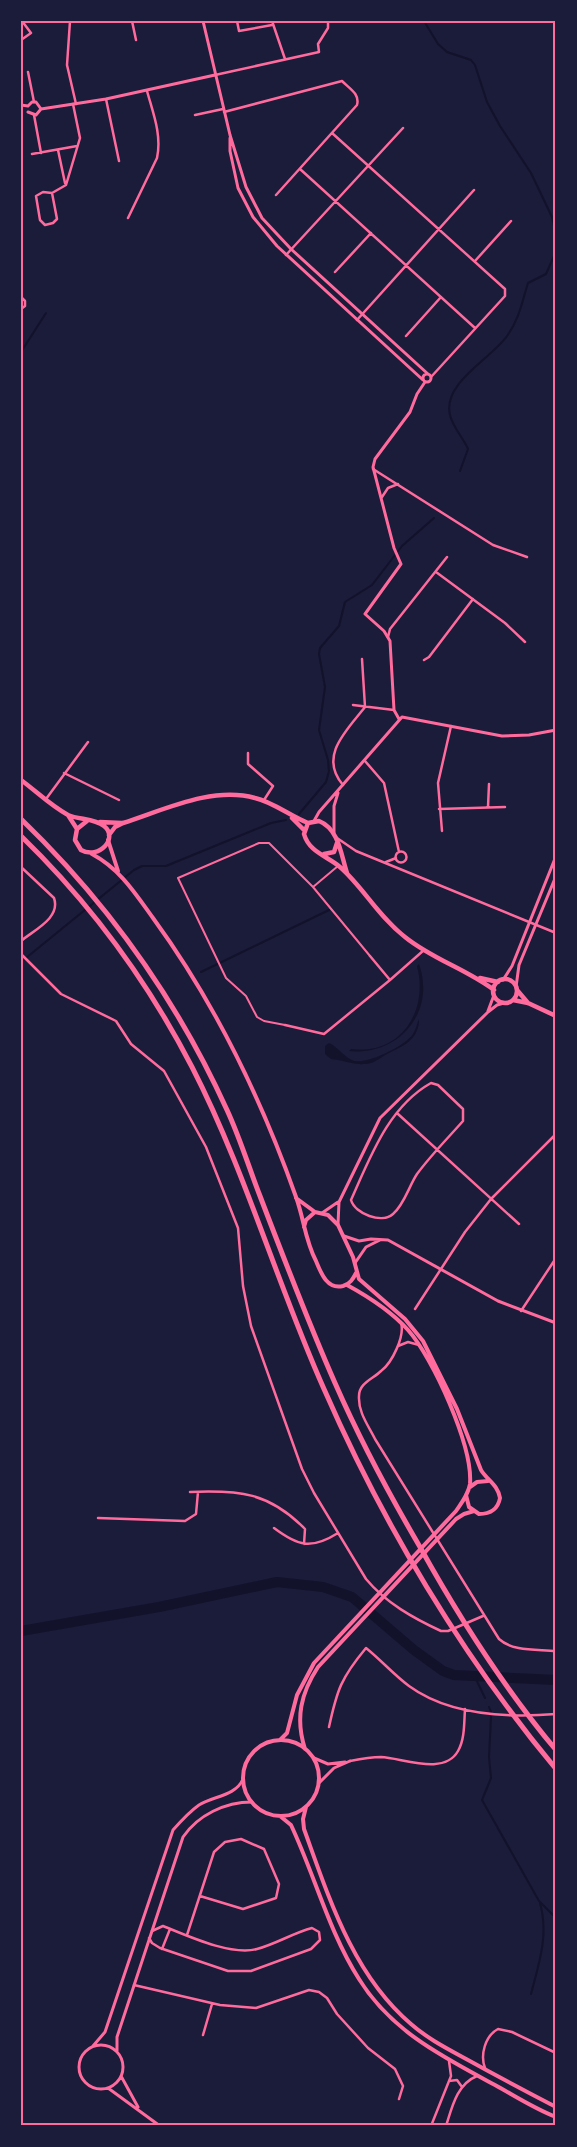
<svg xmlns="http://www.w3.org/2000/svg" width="577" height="2147" font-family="'PT Sans Narrow',sans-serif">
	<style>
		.water { fill: #12122b }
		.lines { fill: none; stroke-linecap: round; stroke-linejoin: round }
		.stream { stroke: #12122b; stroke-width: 2 }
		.river { stroke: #12122b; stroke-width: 10 }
		.service { stroke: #ff6b9d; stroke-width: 1 }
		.pedestrian { stroke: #ff6b9d; stroke-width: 2 }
		.minor { stroke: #ff6b9d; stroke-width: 2.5 }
		.tertiary { stroke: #ff6b9d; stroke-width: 3 }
		.secondary { stroke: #ff6b9d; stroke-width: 4 }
		.primary { stroke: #ff6b9d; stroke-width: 4.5 }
		.motorway { stroke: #ff6b9d; stroke-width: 5 }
		.neatline { fill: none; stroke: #ff6b9d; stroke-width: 2 }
	</style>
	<rect width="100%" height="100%" fill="#1b1b3a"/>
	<path class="water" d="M419 964C436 1012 399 1056 349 1051L351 1049C401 1056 429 1010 417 966Z
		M419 1019C419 1040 403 1046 387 1054 380 1058 373 1064 365 1064 354 1065 343 1060 331 1059L325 1054V1046L329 1043C338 1047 345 1058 354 1061 369 1064 405 1046 413 1034 416 1029 417 1024 419 1019Z"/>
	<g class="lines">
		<path class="stream" d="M424 21 438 44 447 52 471 60 475 65 487 102 500 126 531 173 552 217 554 226V256L546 274 528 283C522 302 519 320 507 336 491 359 442 383 450 415 453 428 463 437 468 449L460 471
			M21 352 46 313
			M299 814 326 782 329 771 328 760 319 730 325 687 319 654 320 648 339 626 345 602 372 585 402 546 434 518
			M21 962 134 870 142 866H166L271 823 286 820
			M201 972 329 910
			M474 1675 485 1698
			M489 1707 491 1712
			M491 1717 489 1757 491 1778 482 1800 539 1901 556 1918
			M531 1994C539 1963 549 1935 540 1903"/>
		<path class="river" d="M21 1631 159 1607 277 1582 323 1587 352 1597 414 1650 443 1671 454 1675 556 1680"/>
		<path class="service" d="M21 499H22"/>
		<path class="pedestrian" d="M313 887 338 866
			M285 1025 264 1021 257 1017 246 996 226 978 178 878 259 843H269L313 887 370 956"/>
		<path class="minor" d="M70 21 67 65 76 104
			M132 21 136 40
			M237 21 239 31 272 25
			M272 21 285 59
			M21 40 31 33 22 21
			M28 72 34 102
			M215 75 319 52 318 44 328 28V21
			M106 99 119 161
			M224 112 342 81C350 89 360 94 357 105L276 195
			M34 115 41 153
			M195 115 223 109
			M332 133 505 289V296L431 377
			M58 150 65 183
			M32 154 77 146
			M300 169 475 328
			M52 193 43 192 36 196 40 220 45 225 53 223 57 219 52 193 66 185 80 138 73 104
			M128 218 157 158C162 135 153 113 147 91
			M286 255 403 128
			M475 261 511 221
			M335 272 371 233
			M21 297 25 301V306L21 309
			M357 320 474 190
			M406 336 441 297
			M373 469 493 545 527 557
			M382 497 388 488 398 484
			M436 572 505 623 525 642
			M388 637 390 629 447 557
			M424 660 429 657 473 599
			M353 705 394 710
			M248 753V764L273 786 264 800
			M365 761 384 783 399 852
			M64 773 119 800
			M343 785C318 756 347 730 365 707L362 659
			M46 799 88 742
			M488 807 489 784
			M439 809 505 807
			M442 831 438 783 451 726
			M337 838 356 851 556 933
			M395.5 857a5.5 5.5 0 1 1 11 0a5.5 5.5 0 1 1-11 0Z
			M386 862 396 858
			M21 867 54 898C61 918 34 930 21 941
			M21 954 61 994 116 1021 131 1044 164 1071 206 1147 238 1228 243 1286 251 1326 302 1469 314 1493 366 1579C386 1603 413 1618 441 1631H448L483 1616
			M370 956 390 980 424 950
			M285 1025 324 1034 390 980
			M431 1083 438 1085 463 1109V1121C448 1138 431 1155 417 1174 409 1186 404 1205 393 1214 382 1224 355 1214 351 1200 370 1158 388 1107 431 1083Z
			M398 1114 519 1224
			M415 1309 465 1232 491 1199 556 1134
			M521 1311 556 1258
			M401 1323C405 1336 392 1363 381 1371 373 1379 359 1383 359 1396 358 1412 368 1425 375 1439L499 1639C513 1652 538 1649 556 1651
			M398 1346 408 1342 419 1345
			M190 1492C239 1490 269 1492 305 1529L304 1544
			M98 1518 185 1521 196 1514 198 1492
			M274 1528C298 1546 311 1550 338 1533
			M329 1727C337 1690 341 1678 366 1648 381 1660 394 1675 409 1686 450 1716 507 1718 556 1714
			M350 1761C360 1759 371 1757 381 1757 403 1758 444 1776 458 1751 465 1739 464 1722 465 1709
			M187 1935 214 1852 225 1842 241 1839 264 1849 279 1884 276 1898 243 1909 200 1896
			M149 1938 152 1943 160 1948 228 1971H251L311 1949 320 1940 319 1932 312 1928C293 1933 276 1944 257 1949 231 1956 188 1936 163 1926L152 1931
			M162 1949 170 1929
			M134 1985 220 2005 256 2008 309 1990 319 1992 327 1998 337 2014 368 2048 395 2069 403 2086 399 2099
			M203 2035 212 2004
			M485 2068C480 2055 485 2036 498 2029L512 2032 556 2053
			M449 2081 457 2080 462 2087
			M431 2126 451 2076 449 2061
			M446 2126C452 2107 457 2084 477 2076"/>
		<path class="tertiary" d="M203 21 230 135 246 187 262 218 291 249 428 374
			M21 105 28 106
			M28 106 32 102H36L41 109
			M41 109 106 99 215 75
			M28 112 36 115 41 109
			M230 138V151L238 188 253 217 277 246 423 380
			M423 378a4 4 0 1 1 8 0a4 4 0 1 1-8 0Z
			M399 719 394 710 390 641 384 631 365 614 401 564 394 548 373 467 375 459 410 412 417 394 425 382
			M314 821 319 812 402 717 502 736 529 735 556 730
			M334 833V806L338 793
			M503 980 512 966 556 856
			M516 987 519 965 556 876
			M488 1011 494 995
			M322 1213 338 1202
			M338 1224 339 1202 380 1118 488 1012 497 1005 504 1003
			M344 1236 359 1241 371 1239 388 1240 498 1301 556 1323
			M355 1263 366 1247 380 1240
			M314 1758 328 1764 345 1762
			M319 1783 334 1768 350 1761
			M79 2067a22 22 0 1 1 44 0a22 22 0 1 1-44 0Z
			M93 2046 105 2032 173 1830C181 1821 189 1812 199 1805 213 1796 236 1796 243 1779
			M117 2052V2037L183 1837C198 1815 225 1802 252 1802
			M121 2076 138 2107
			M108 2088 160 2126"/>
		<path class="secondary" d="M108 840 118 871
			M92 854C120 869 135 893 153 918 215 1003 261 1098 296 1197 304 1219 305 1240 316 1261 321 1273 327 1290 343 1286 350 1284 353 1279 356 1273
			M296 1198 315 1212 328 1215 338 1225 353 1257 359 1279 405 1319 423 1341 457 1409 481 1470C487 1480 498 1485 500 1498 498 1509 491 1514 479 1514L469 1507 466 1495
			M304 1227 306 1220 315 1212
			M470 1487 477 1482 488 1481
			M280 1740 287 1733 297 1695 314 1663 456 1511C462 1502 468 1495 470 1484 473 1446 433 1358 408 1330 391 1311 369 1297 347 1285
			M243 1778a38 38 0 1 1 76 0a38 38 0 1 1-76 0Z
			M305 1749C295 1718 301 1693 318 1667L456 1519 464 1514 474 1511
			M306 1807 303 1819 304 1829C329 1898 353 1975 411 2024 428 2039 448 2049 468 2060 497 2076 527 2092 556 2107
			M280 1816 291 1825C315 1876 329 1932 359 1979 391 2031 443 2057 495 2085 515 2096 535 2109 556 2117"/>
		<path class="primary" d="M21 780C36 791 51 806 68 815 79 820 94 818 104 826 119 838 99 860 81 850L75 840 77 829 87 821
			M68 815 77 829
			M292 818 304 830
			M100 822 122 823
			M109 835 115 827 123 823C164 810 212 786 255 798 273 802 290 816 308 823
			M324 854 334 852 337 843
			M347 873C341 855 339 829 319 821L308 823 304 834C309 852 327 856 340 867 363 887 378 916 405 937 432 959 466 969 494 990
			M480 978 498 982
			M493 991a12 12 0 1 1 24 0a12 12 0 1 1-24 0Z
			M517 990 528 1003
			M513 1000 528 1003 556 1016"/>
		<path class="motorway" d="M21 819C108 903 177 1000 227 1110 240 1138 249 1168 260 1196 284 1259 308 1322 335 1383 360 1440 389 1494 420 1547 460 1619 503 1687 556 1750
			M21 836C90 903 148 982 192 1067 245 1170 277 1284 324 1389 383 1524 462 1656 556 1769"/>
	</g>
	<rect width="577" height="2147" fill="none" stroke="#1b1b3a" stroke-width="45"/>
	<rect x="22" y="22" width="532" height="2102" class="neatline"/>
</svg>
